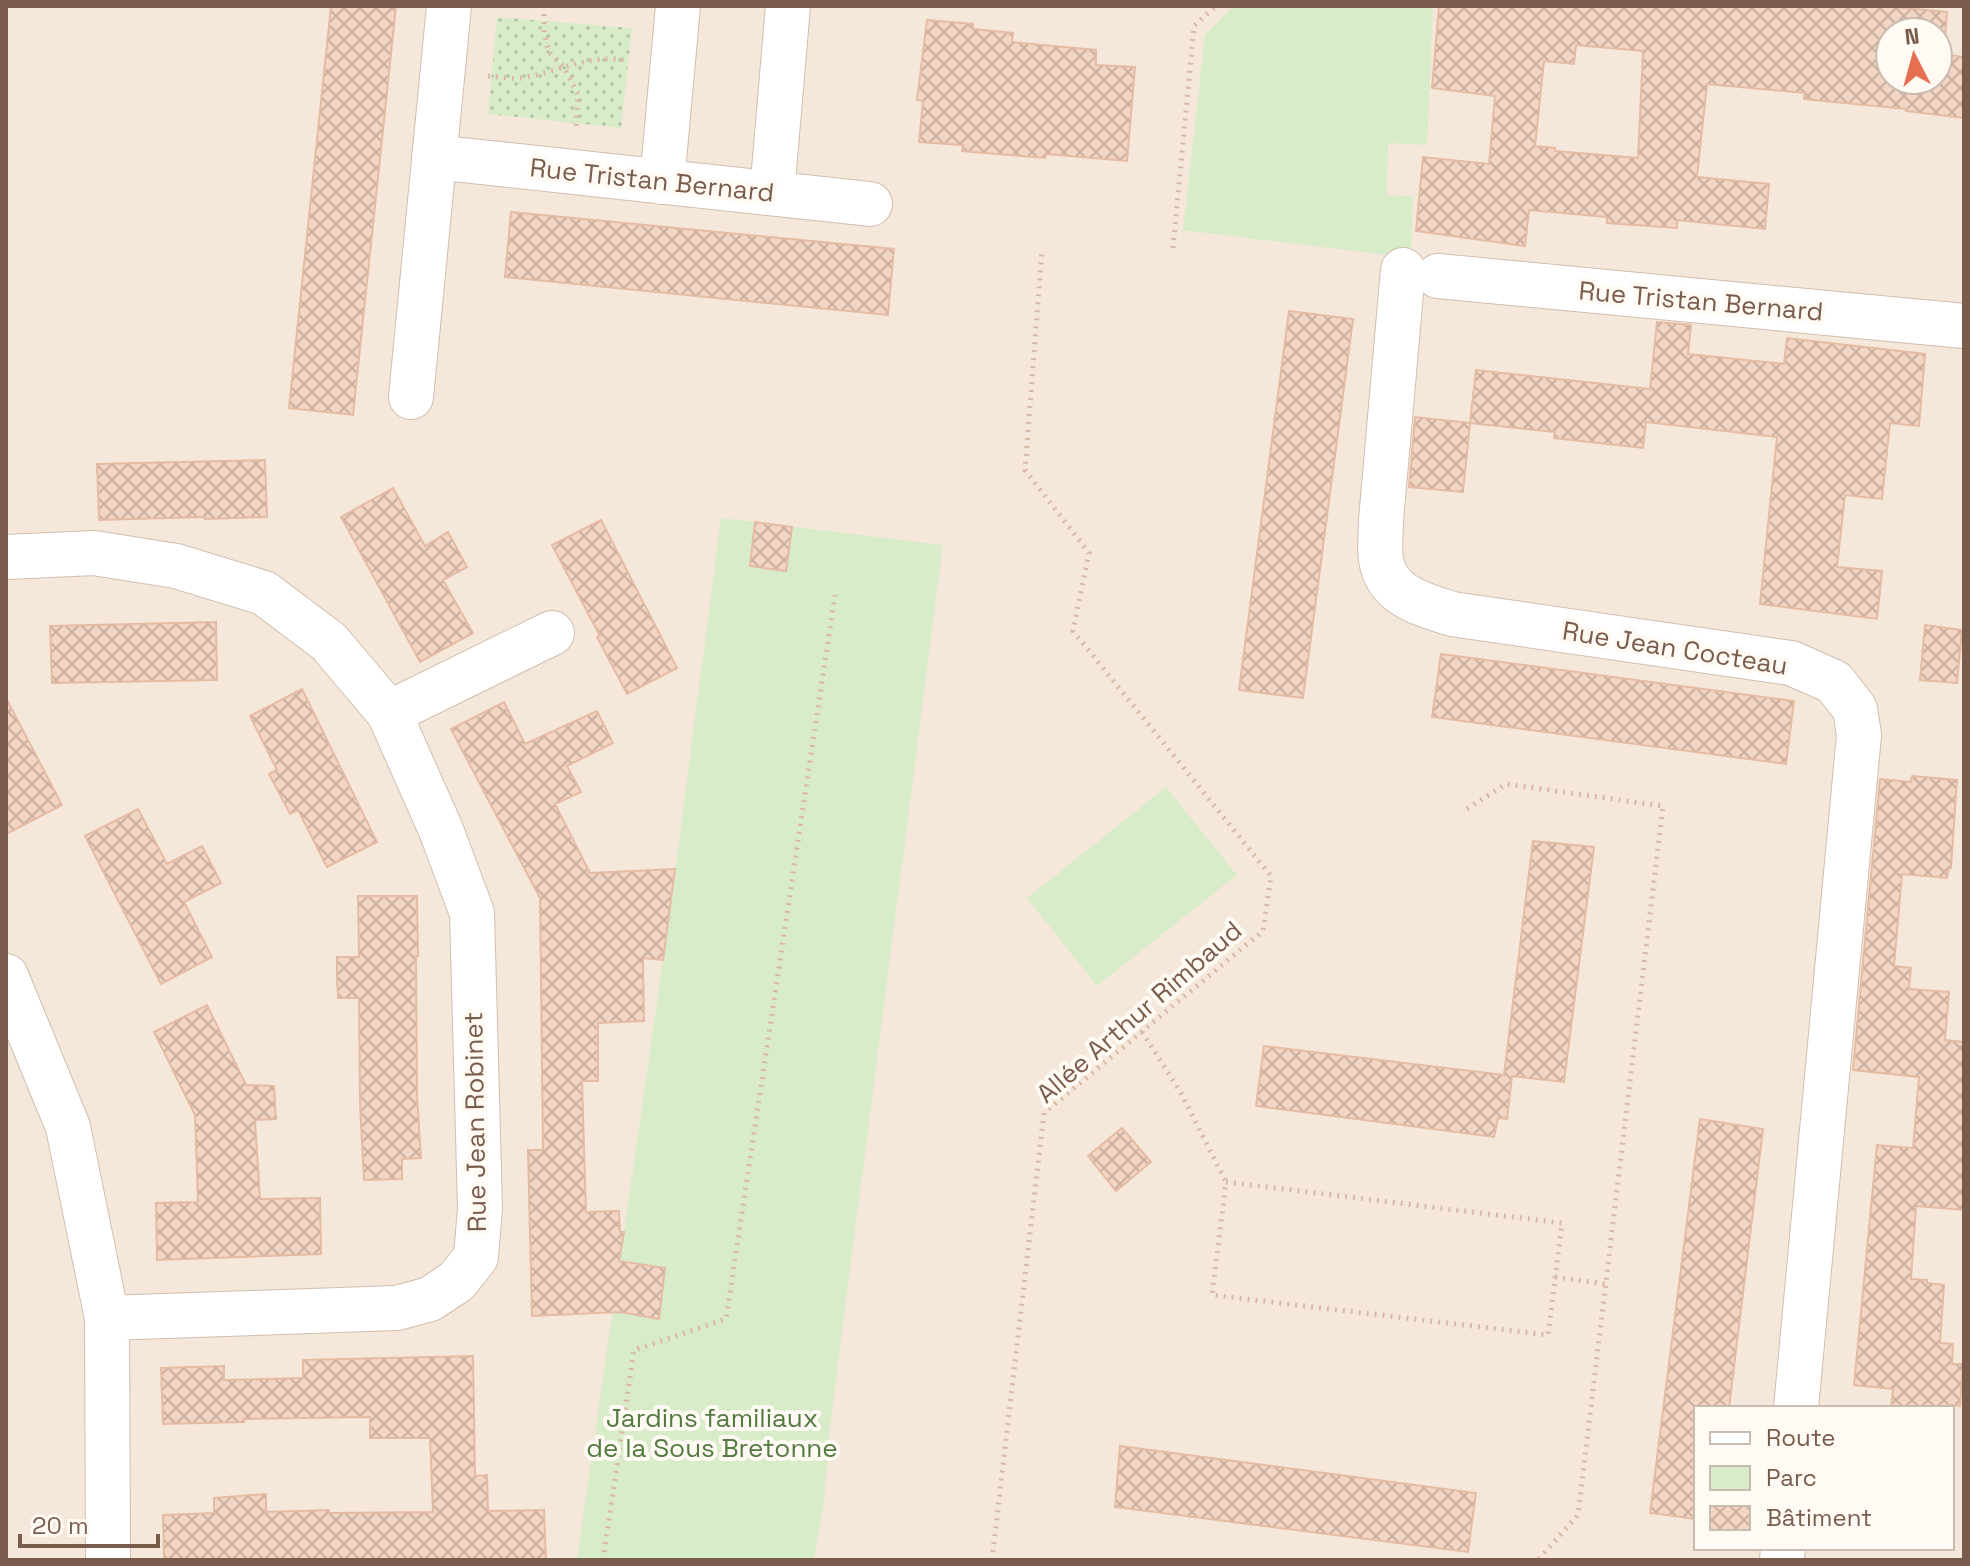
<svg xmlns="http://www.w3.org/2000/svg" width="1970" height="1566" font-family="'Space Grotesk',sans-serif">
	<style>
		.residential { fill: #f5e8da; fill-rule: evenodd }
		.grass { fill: url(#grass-dots) }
		.green { fill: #d8ecc9 }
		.building { fill: url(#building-cross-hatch); stroke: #e6bba3; stroke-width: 2; fill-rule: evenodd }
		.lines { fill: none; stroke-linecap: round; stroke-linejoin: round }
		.minor-casing { stroke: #d1beb0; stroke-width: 46 }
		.path { stroke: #d9b8a5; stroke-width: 5; stroke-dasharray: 2 6; stroke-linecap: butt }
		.minor { stroke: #fff; stroke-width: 44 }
		.labels { text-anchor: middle; stroke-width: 8; stroke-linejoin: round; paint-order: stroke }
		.street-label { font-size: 26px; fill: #7a5c4d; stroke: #fffaf3 }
		.park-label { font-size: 26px; fill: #537a41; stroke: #fffaf3 }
	</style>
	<defs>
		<pattern id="grass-dots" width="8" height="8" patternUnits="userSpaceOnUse" patternTransform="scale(2)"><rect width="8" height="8" fill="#d8ecc9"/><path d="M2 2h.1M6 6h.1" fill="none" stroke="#b4c2a5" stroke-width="1.8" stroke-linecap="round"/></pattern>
		<pattern id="building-cross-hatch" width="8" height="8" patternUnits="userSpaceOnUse" patternTransform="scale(2)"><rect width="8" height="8" fill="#f3d5c3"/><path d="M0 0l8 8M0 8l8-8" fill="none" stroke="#cab0a1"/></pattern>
	</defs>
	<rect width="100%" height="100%" fill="#fdf6ec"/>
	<path class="residential" d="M6 6H1964V1560H6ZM1890 32H1938V80H1890ZM1696 1408H1952V1548H1696Z"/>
	<path class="grass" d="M497 17 632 28 621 128 488 114Z"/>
	<path class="green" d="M1233 6H1433L1427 145 1388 143 1387 195 1413 196 1411 258 1183 230 1205 35Z
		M721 518 943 545 831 1418 824 1500 814 1560H577L669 918Z
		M1166 787 1237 875 1097 986 1027 898Z"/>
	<path class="building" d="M331 6H396L353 415 289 408Z
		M1439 6H1884L1947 12 1944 54 1964 57V118L1906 111 1907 109 1804 99 1805 93 1707 84 1697 177 1769 184 1765 229 1677 220V228L1607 223V217L1529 210 1525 246 1416 231 1423 157 1489 164 1495 96 1432 88ZM1890 32H1938V80H1890ZM1576 45 1643 51 1638 158 1555 151V148L1535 146 1544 61 1574 64Z
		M927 20 973 24V29L1013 33 1012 42 1096 50V65L1135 67 1127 161 1046 154 1045 158 962 151 963 145 919 142 923 101 917 100Z
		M511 212 894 249 888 315 505 277Z
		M1289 311 1353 319 1303 698 1239 690Z
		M1657 322 1691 325 1688 354 1784 364 1787 338 1925 354 1919 426 1890 423 1882 499 1845 495 1837 567 1882 571 1877 619 1760 604 1777 437 1646 422 1643 448 1554 438 1555 432 1470 423 1463 492 1409 487 1415 417 1470 423 1476 370 1650 389Z
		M265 460 267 517 205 519V517L99 520 97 464Z
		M393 488 425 546 448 532 467 567 443 580 473 633 420 662 341 517Z
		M601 520 677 668 627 694 597 637 600 636 552 545Z
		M755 522 792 527 786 571 750 566Z
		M216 622 217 680 52 683 50 626Z
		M1925 625 1962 630 1957 683 1920 680Z
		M1441 654 1794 701 1786 764 1432 717Z
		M302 689 377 842 327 867 298 810 290 814 269 774 277 770 250 716Z
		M6 698 62 805 6 834Z
		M504 702 525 744 597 711 613 743 567 766 581 792 555 804 590 873 675 869 663 960 643 958 644 1021 598 1023V1081H582L586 1212 619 1211 620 1232H624L619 1261 665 1268 659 1319 620 1312 532 1316 528 1150H543L540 898 451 729Z
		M1912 776 1957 780 1951 868H1949L1947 878 1902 874 1894 966 1911 968 1909 989 1949 992 1945 1040 1964 1042V1210L1916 1206 1911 1279 1927 1280V1283L1944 1285 1940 1343 1953 1344 1952 1364H1963L1960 1406 1949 1405 1948 1408H1891L1893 1389 1854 1385 1877 1145 1913 1148 1919 1077 1853 1070 1880 779 1911 782Z
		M138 809 167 864 202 846 221 883 184 902 212 957 161 984 85 836Z
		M1533 841 1594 847 1564 1082 1512 1076 1507 1119 1498 1118 1494 1137 1256 1106 1264 1046 1504 1075Z
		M358 896H417L418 956H416L417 1095 421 1158 402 1159V1179L364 1180 360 1104 359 998H338L337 978V957H359Z
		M207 1005 246 1085 274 1086 276 1119 255 1120 260 1199 320 1198 321 1254 157 1260 156 1203 198 1202 195 1115 154 1032Z
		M1700 1119 1763 1129 1729 1408H1696V1519L1650 1513Z
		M1122 1128 1151 1162 1116 1191 1088 1156Z
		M473 1356 475 1476 487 1475 488 1511 544 1510 546 1560H164L163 1515 214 1513V1498L266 1494V1512L329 1510V1513L433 1512 430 1438H370V1417L244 1419V1422L163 1424 161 1368 224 1366V1380L303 1378V1360Z
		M1120 1446 1476 1493 1468 1552 1115 1507Z"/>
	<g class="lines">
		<defs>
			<path id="minor" d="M434 157 870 204
				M662 182 678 6
				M772 193 788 6
				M1403 270 1381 520C1381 533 1379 547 1381 559 1386 596 1422 604 1452 614L1791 663 1834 682 1855 709 1859 735 1796 1408
				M1438 276 1964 326
				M411 397 449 6
				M6 557 94 553 176 566 264 593 329 642 389 713 441 830 472 913 480 1208 476 1257 457 1281 430 1299 397 1308 107 1318
				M389 713 552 633
				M6 976 68 1127 107 1318 108 1560
				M1782 1560 1783 1548"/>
		</defs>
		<use href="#minor" class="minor-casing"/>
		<path class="path" d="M544 6V33L549 52 563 66 578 94 576 126
			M488 76C500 77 514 80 526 77 565 70 584 55 627 60
			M1173 248 1194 26 1216 6
			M1467 809 1506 784 1663 806 1578 1515 1538 1560
			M1142 1032 1181 1093 1226 1182
			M1226 1182 1562 1223 1548 1335 1212 1295Z
			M1555 1277 1605 1284
			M603 1560 634 1350 726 1319 835 595
			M992 1560 1044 1113 1263 931 1271 876 1073 631 1089 553 1025 470 1042 251"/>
		<use href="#minor" class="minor"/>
	</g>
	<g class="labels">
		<g class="street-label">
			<text transform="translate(652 180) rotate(6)" y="9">Rue Tristan Bernard</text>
			<text transform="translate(1701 301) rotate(5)" y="9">Rue Tristan Bernard</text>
			<text transform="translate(1675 648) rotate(9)" y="9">Rue Jean Cocteau</text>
			<text transform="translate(1139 1012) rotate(-41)" y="9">Allée Arthur Rimbaud</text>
			<text transform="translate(475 1122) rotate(-91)" y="9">Rue Jean Robinet</text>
		</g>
		<g class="park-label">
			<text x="712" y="1427">Jardins familiaux<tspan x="712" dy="30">de la Sous Bretonne</tspan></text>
		</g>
	</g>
	<rect width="1970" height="1566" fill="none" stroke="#7a5c4d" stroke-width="16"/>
	<rect x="1694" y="1406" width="260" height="144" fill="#fffaf3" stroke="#cabbb1" stroke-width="2"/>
	<rect x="1710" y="1432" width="40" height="12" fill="#ffffff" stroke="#cabbb1" stroke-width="2"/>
	<text x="1766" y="1446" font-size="24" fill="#7a5c4d">Route</text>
	<rect x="1710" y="1466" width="40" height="24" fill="#d8ecc9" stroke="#cabbb1" stroke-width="2"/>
	<text x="1766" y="1486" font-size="24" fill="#7a5c4d">Parc</text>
	<rect x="1710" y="1506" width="40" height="24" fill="url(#building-cross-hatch)" stroke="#cabbb1" stroke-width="2"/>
	<text x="1766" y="1526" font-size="24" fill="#7a5c4d">Bâtiment</text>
	<g transform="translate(1914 56) rotate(354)"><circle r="38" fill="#fffaf3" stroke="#cabbb1" stroke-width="2"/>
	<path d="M0-6L14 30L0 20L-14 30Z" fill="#e76f51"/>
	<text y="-12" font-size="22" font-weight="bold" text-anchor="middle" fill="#7a5c4d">N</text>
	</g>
	<path d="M20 1534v12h138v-12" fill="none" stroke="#7a5c4d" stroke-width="4"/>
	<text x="32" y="1534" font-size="24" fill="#7a5c4d" stroke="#fffaf3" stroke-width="6" paint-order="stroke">20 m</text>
</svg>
